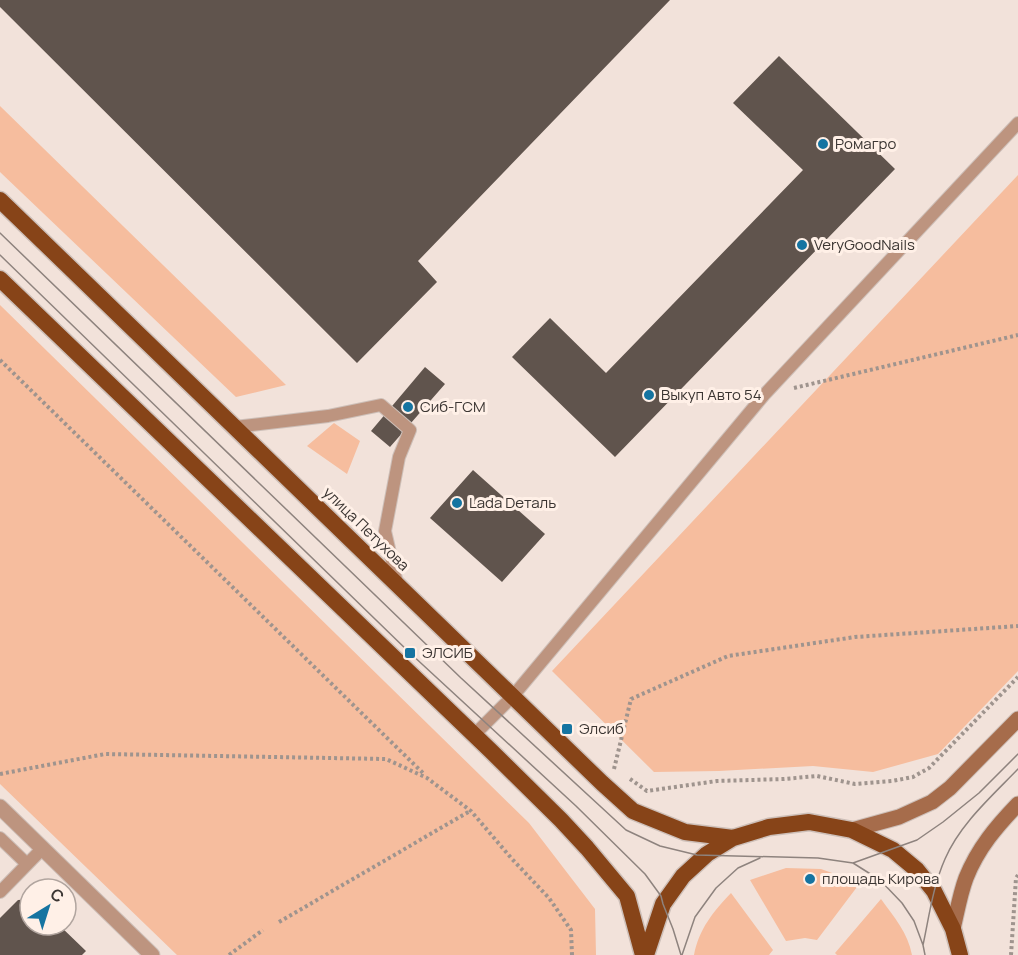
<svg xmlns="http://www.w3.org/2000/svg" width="1018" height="955" font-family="Manrope,sans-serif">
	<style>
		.green { fill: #f6bd9e }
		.building { fill: #60544d }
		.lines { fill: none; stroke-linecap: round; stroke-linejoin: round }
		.service-casing { stroke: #cdbfb8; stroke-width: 14 }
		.minor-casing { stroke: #cdbfb8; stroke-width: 17 }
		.secondary-casing { stroke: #cdbfb8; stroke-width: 17 }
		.trunk-casing { stroke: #cdbfb8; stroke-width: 19 }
		.path { stroke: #9f948e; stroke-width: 4; stroke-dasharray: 3 3; stroke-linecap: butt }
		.service { stroke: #bd947f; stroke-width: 12 }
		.minor { stroke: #bd947f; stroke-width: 15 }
		.secondary { stroke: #a66c4b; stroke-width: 15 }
		.trunk { stroke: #874418; stroke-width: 16 }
		.tram { stroke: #8e837e; stroke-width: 1.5 }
		.poi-dot { fill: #1574a1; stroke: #fff0e7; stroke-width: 2 }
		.labels { text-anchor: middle; stroke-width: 6; stroke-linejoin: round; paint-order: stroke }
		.poi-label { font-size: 15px; fill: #3b3532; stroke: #fff0e7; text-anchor: start }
		.street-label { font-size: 15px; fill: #3b3532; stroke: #fff0e7 }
	</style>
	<rect width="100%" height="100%" fill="#f2e2da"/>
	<path class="green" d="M0 106 286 385 236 397 0 172Z
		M1018 175V671L938 754 873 772 813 766 719 771 654 772 552 671Z
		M0 305 529 823 595 909 596 955H177L0 784Z
		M334 423 360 441 347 474 307 446Z
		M786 868 821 869 860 883 817 940 805 938 786 941 750 880Z
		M731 893 773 950 769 955H694C699 929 713 912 731 893Z
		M881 899C894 917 908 933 912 955H837L835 953Z"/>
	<path class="building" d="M0 0H670L418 261 437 282 357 363 0 7Z
		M779 56 895 169 615 457 512 357 550 318 606 373 803 170 733 103Z
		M425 367 445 384 390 447 371 431Z
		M473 470 545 534 502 582 430 518Z
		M30 899V925H59L86 951 82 955H0V918L18 900Z"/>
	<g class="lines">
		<defs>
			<path id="service" d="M235 427 328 416 381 405 410 430 399 457 385 531 397 583
				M474 735 513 696 764 395 1018 123
				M0 838 27 864
				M0 892 42 849"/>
			<path id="minor" d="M0 807 152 955"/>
			<path id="secondary" d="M852 830 899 817 932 802 950 788 1018 719
				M953 929C957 912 960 894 966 878 978 848 996 827 1018 804"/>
			<path id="trunk" d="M0 200 602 783 633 811 685 832 733 838
				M0 279 491 751 561 820 587 848 627 896 643 955
				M646 955 663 904 683 876 707 854 733 838 769 827 809 822 852 830 893 850 917 870 934 891 953 929 960 955"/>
		</defs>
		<use href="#service" class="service-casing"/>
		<use href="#minor" class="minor-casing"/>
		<use href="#secondary" class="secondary-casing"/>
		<use href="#trunk" class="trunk-casing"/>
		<path class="path" d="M0 360 425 775
			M794 388 1018 335
			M614 769 631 699 728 656 855 637 1018 626
			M0 774 105 754 386 759 427 778 471 811 512 859 549 898 571 930 572 955
			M630 779 647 791 717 781 784 779 817 776 855 784 892 781 913 777 929 768 1018 677
			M279 922 470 811
			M229 955 263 930
			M1011 955 1016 878 1018 875"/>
		<use href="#service" class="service"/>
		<use href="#minor" class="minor"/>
		<use href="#secondary" class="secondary"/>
		<use href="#trunk" class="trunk"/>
		<path class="tram" d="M0 233 461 678 626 830 660 846 697 855 818 858 853 863 880 880 902 903 914 921 923 945 925 955
			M0 255 410 653 576 806 645 874 661 896 663 904 673 929 681 955
			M853 863 917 840 943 822 979 793 1018 754
			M923 945C929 917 933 886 945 859 960 824 992 796 1018 769
			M682 955 695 917 716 888 738 868 760 858"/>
	</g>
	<g class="poi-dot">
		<circle cx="823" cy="144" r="6"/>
		<circle cx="802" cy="245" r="6"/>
		<circle cx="649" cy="395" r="6"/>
		<circle cx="408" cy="407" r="6"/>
		<circle cx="457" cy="503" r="6"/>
		<rect x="404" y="647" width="12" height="12" rx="3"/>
		<rect x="561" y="723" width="12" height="12" rx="3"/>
		<circle cx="810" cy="879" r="6"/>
	</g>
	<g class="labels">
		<g class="poi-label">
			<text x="835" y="149">Ромагро</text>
			<text x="814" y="250">VeryGoodNails</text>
			<text x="661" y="400">Выкуп Авто 54</text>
			<text x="420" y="412">Сиб-ГСМ</text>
			<text x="469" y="508">Lada Dеталь</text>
			<text x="422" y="658">ЭЛСИБ</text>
			<text x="579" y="734">Элсиб</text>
			<text x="822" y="884">площадь Кирова</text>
		</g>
		<g class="street-label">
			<text transform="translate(366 529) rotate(44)" y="5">улица Петухова</text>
		</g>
	</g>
	<g transform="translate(48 907) rotate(38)"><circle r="28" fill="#fff0e7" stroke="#b1a59f" stroke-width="1.5"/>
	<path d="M0-4.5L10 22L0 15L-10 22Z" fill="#1574a1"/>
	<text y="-9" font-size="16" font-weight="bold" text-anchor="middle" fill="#3b3532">С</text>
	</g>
</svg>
